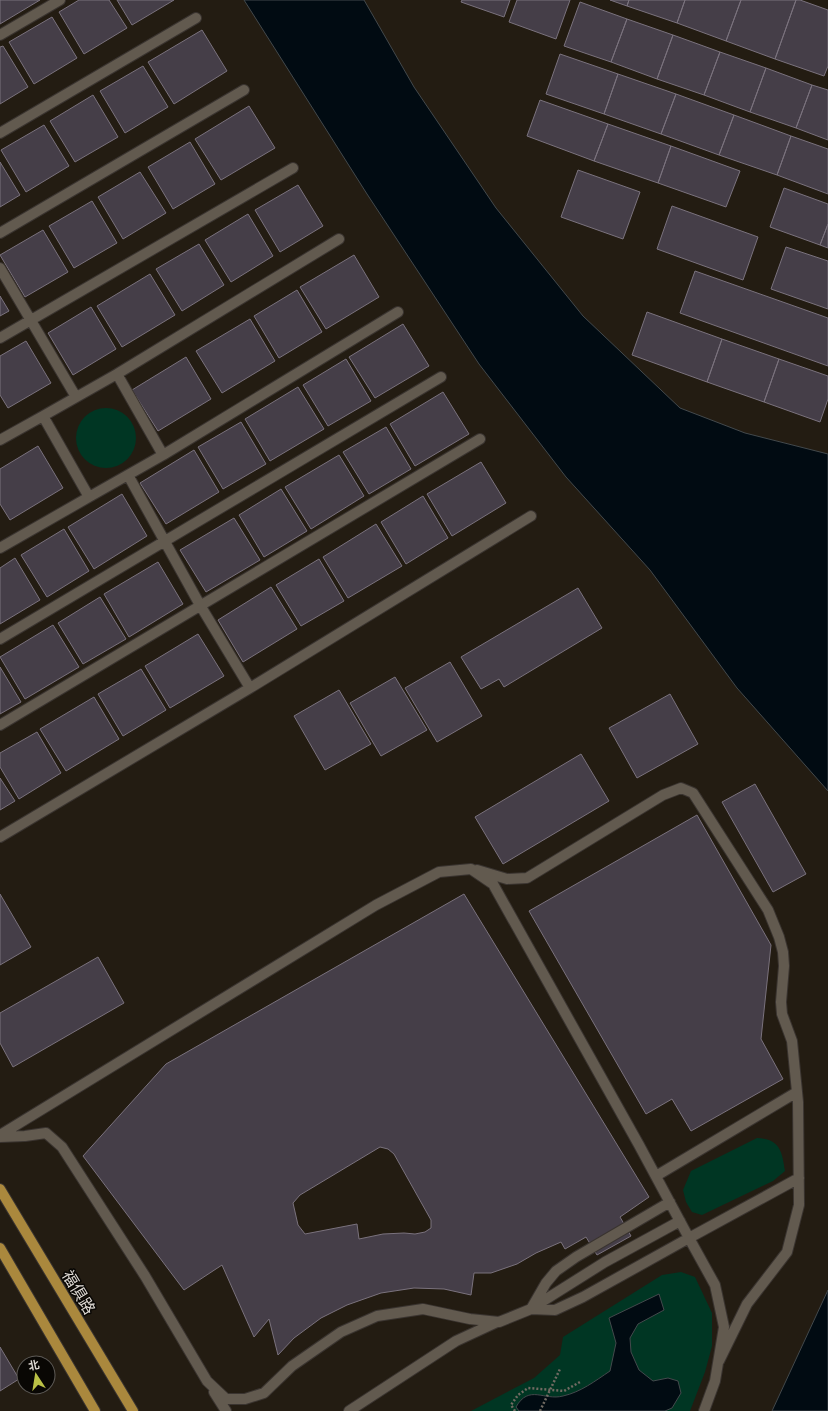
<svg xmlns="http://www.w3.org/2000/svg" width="828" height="1411" font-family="'Zilla Slab','Noto Sans SC',serif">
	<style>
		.green { fill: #003623 }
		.water { fill: #010b12; stroke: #43494c }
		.building { fill: #453e48; stroke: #7a727d; fill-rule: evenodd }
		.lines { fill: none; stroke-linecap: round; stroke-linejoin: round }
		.minor-casing { stroke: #3a3430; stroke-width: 12 }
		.major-casing { stroke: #3a3430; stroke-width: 12 }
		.path { stroke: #716b63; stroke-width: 2.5; stroke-dasharray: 2 2; stroke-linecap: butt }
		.minor { stroke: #625a4f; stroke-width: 10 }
		.major { stroke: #aa883d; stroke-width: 10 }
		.path-bridge { stroke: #716b63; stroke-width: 2.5; stroke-dasharray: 2 2; stroke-linecap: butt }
		.labels { text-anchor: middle; stroke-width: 3; stroke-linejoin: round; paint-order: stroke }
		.street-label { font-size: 16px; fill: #ded9d3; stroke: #090704 }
	</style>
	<rect width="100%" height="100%" fill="#231c12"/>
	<path class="green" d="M76 438a30 30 0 1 1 60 0a30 30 0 1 1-60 0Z
		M757 1138C780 1139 782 1151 785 1171L773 1181 702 1215 692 1212 686 1202 683 1190 691 1171Z
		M681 1272 695 1277 712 1313V1346L705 1372 690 1411H471L534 1378 560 1355 563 1337 662 1275Z"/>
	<path class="water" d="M244 0H364L414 87 496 208 583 316 680 408 745 433 828 454V791L737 688 650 570 566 477 479 364 367 194Z
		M828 1290V1411H772Z
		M659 1294 664 1310 638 1324 630 1338 631 1352 639 1370 653 1381 668 1378 678 1381 681 1393 672 1408 665 1411H519L516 1407C529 1384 544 1401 563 1396 581 1392 595 1381 610 1371L616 1343 609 1318Z"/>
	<path class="building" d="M0 0H40L0 24Z
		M79 0H109L127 28 84 54 59 12Z
		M117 0H174L132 25Z
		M462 0H510L504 17 461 2Z
		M517 0H570L556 39 509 22Z
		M610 0H629L627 6Z
		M629 0H685L677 23 627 6Z
		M685 0H741L726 41 677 23Z
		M741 0H796L775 59 726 41Z
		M796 0H800L828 10V66L824 76 775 59Z
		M580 2 627 19 611 62 564 46Z
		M52 17 77 58 34 84 9 42Z
		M627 19 673 35 657 79 611 62Z
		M202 30 227 71 174 104 148 62Z
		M673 35 720 52 704 95 657 79Z
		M3 46 28 87 0 104V47Z
		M720 52 766 68 750 112 704 95Z
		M560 54 618 74 604 114 546 94Z
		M143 66 168 107 125 133 100 91Z
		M766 68 812 85 796 128 750 112Z
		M618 74 676 94 661 134 604 114Z
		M812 85 828 90V140L796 128Z
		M676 94 734 115 719 155 661 134Z
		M93 95 118 137 75 162 50 121Z
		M540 100 608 124 594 161 527 136Z
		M249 106 275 148 221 180 195 139Z
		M734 115 791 136 777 175 719 155Z
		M608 124 671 146 658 183 594 161Z
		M44 125 69 166 26 192 1 150Z
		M791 136 828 149V194L777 175Z
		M190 142 215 184 173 209 148 167Z
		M671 146 740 171 726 207 658 183Z
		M0 162 20 195 0 207Z
		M578 170 640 192 623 239 561 217Z
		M140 172 166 213 123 239 98 197Z
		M298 185 323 226 280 252 255 210Z
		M784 188 828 204V224L820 245 770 227Z
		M92 201 117 243 74 268 49 226Z
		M672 206 758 237 743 280 657 249Z
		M248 214 273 256 231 282 205 240Z
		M828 224V248L820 245Z
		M43 230 68 272 25 297 0 255Z
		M199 244 224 285 182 311 156 269Z
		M786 247 828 261V309L771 289Z
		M354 255 379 297 326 329 300 287Z
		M695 271 828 318V366L680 313Z
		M150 274 175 315 122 347 97 306Z
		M297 290 322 332 279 358 254 316Z
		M0 296 9 311 0 316Z
		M91 307 116 349 73 375 48 333Z
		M647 312 722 339 707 382 632 355Z
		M250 319 275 361 222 393 196 351Z
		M403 324 429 366 375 398 349 357Z
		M722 339 779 359 764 402 707 382Z
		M26 341 51 383 8 408 0 395V356Z
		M186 357 211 399 158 431 132 390Z
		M346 359 371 401 328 426 303 385Z
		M779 359 828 376V399L820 422 764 402Z
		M298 387 324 429 270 461 245 419Z
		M443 392 469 434 415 466 390 424Z
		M241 422 266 464 223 489 198 447Z
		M386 427 411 469 369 494 343 452Z
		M38 446 63 488 10 520 0 504V469Z
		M194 450 219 492 166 524 140 483Z
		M339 455 364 496 311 529 285 487Z
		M481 462 506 503 452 536 427 494Z
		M281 489 307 531 264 557 239 515Z
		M122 494 147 536 94 569 68 527Z
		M423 496 448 538 406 564 381 522Z
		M234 518 260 560 206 592 180 550Z
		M376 524 402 566 348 598 323 557Z
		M64 529 89 571 47 597 21 555Z
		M15 558 40 600 0 624V568Z
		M319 559 344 601 301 626 276 585Z
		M158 562 183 604 129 637 104 594Z
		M271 587 297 629 243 662 218 620Z
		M578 588 602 628 504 687 499 679 481 689 461 657Z
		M100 597 126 639 83 664 58 623Z
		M53 625 79 667 25 699 0 657Z
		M198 634 224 676 170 708 145 666Z
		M450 662 482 716 437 742 405 688Z
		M0 667 21 702 0 714Z
		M141 669 166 710 123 736 98 694Z
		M395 677 427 730 381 756 350 703Z
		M339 690 371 744 325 770 294 716Z
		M670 694 698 744 637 778 609 728Z
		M94 697 119 739 66 771 40 729Z
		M37 732 61 773 19 799 0 767V753Z
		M581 754 609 801 503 864 475 817Z
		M0 778 15 801 0 810Z
		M755 784 806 874 773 892 722 802Z
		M697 815 771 945 761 1039 783 1079 691 1131 672 1099 646 1114 529 911Z
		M0 894 31 947 0 965Z
		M464 894 649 1197 620 1217 631 1236 597 1255 586 1237 565 1249 561 1242 536 1253 517 1264 491 1273H474L471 1295 444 1289 414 1288 381 1293 347 1305 321 1318 294 1338 278 1355 269 1319 254 1337 222 1265 184 1290 83 1156 166 1064ZM380 1147 388 1149 394 1154 431 1220V1228L425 1232 415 1234 404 1233 383 1234 359 1239 357 1224 305 1234 298 1225 293 1203 300 1195Z
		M98 957 124 1003 13 1067 0 1043V1013Z
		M0 1347 19 1379 0 1391Z"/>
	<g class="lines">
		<defs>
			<path id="minor" d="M0 35 60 0
				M0 133 196 18
				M0 233 244 90
				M0 268 76 397
				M0 338 293 168
				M117 374 163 455 89 497 43 416 117 374 339 239
				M0 440 43 416
				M163 455 398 312
				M128 475 200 605 250 688
				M0 548 89 497
				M0 639 441 377
				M0 725 480 439
				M0 837 250 688 531 516
				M477 870 507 879 527 878 663 795 681 788 693 793 768 910 779 937 783 952 784 966 781 1002 782 1014 792 1041 798 1102 799 1205 787 1252 747 1304 719 1361
				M0 1135 376 905 439 872 471 869 493 884 639 1145 689 1238 583 1297 555 1310 531 1309
				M0 1137 25 1136 46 1133 62 1147 145 1276 207 1381 226 1399H245L264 1393 292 1366 341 1332 377 1316 423 1309 470 1319 499 1322 531 1309 546 1283 556 1271 576 1257 670 1202
				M656 1176 797 1092
				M532 1308 605 1262 680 1221
				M214 1392 226 1411
				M349 1411 456 1341 497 1322
				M704 1411 715 1381 724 1327 715 1285 689 1238 799 1178"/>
			<path id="major" d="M0 1189 133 1411
				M0 1248 95 1411"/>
		</defs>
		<use href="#minor" class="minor-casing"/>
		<use href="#major" class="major-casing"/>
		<path class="path" d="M515 1411 511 1405 518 1395 528 1388 564 1391 580 1382"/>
		<use href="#minor" class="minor"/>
		<use href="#major" class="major"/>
		<path class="path-bridge" d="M540 1411 560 1369"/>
	</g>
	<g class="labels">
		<g class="street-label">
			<text transform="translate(79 1292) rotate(59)" y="6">福俱路</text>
		</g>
	</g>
	<g transform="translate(36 1375) rotate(348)"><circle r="19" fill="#090704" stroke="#5e5b57"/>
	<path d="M0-3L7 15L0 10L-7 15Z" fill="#bac045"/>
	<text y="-6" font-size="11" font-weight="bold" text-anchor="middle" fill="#ded9d3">北</text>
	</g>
</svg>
